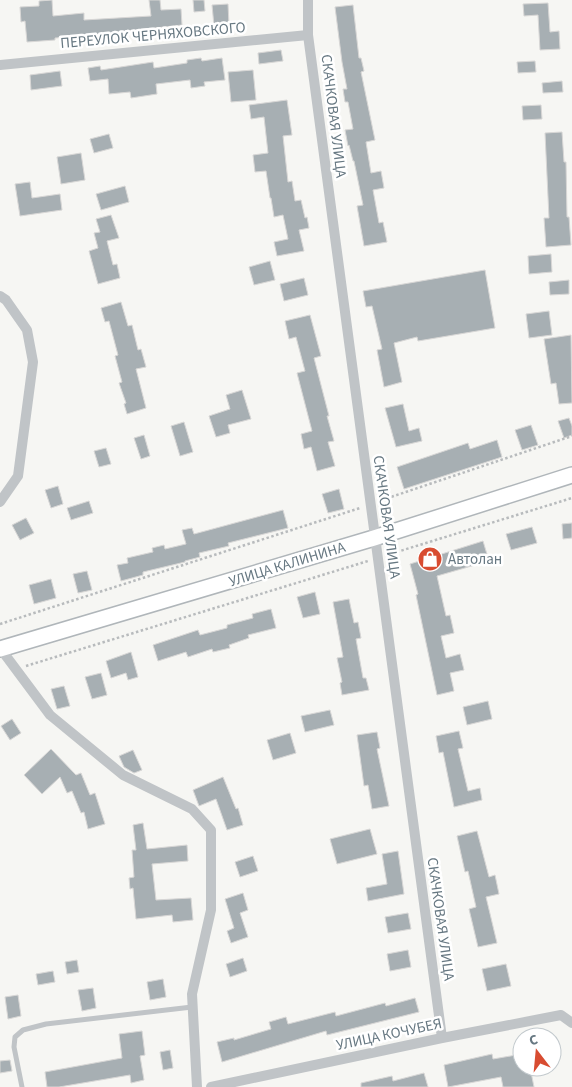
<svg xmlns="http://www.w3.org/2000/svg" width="572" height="1087" font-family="'Source Sans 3',sans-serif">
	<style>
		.building { fill: #a7afb3; stroke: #d8d7d6 }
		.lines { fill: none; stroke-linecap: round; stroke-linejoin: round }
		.secondary-casing { stroke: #b0b6ba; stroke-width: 18 }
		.path { stroke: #b8bbbd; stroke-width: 2.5; stroke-dasharray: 2.5 2.5; stroke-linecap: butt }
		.service { stroke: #c0c4c7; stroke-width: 5 }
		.minor { stroke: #c0c4c7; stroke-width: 10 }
		.secondary { stroke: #fff; stroke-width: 15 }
		.labels { text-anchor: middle; stroke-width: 5; stroke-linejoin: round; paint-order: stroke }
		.street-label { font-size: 15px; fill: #677882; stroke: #fff }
		.poi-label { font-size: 15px; fill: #677882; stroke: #fff; text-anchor: start }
	</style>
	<rect width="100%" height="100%" fill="#f6f6f3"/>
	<path class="building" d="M52 0 53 16 84 13V20L151 16 149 0H160L161 10 181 9 182 25 111 33 112 34 55 38V40L27 42 25 21 21 22 20 7 39 6V1Z
		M193 0H204L205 11 194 12Z
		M548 3 550 32 559 31 560 49 540 50 538 15 524 16 523 4Z
		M228 4 229 25 214 26 212 5Z
		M353 5 359 58H361L364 71 361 72 375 140 366 142 371 173 381 171 384 188 373 190 379 223 383 222 387 242 364 246 357 206 363 205 354 161H353L349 145 348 146 345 130 353 129 348 102H345L343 89H347L342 62 335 7Z
		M281 50 283 61 259 64 258 53Z
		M201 58 202 61 222 58 225 80 204 82 205 86 191 88 190 80 156 84 157 94 131 98 130 92 109 94 108 79 90 81 88 68 100 66 101 70 153 62 154 68 187 63V60Z
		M535 61 536 72 518 73 517 62Z
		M253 70 256 100 231 102 228 72Z
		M60 71 62 86 31 90 30 75Z
		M562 81 563 92 543 93 542 83Z
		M287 100 292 135 283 136 288 182 292 181 295 201 301 200 305 218 307 217 309 228 299 230 304 251 277 256 274 242 288 239 283 215 274 217 271 198H270L266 171 255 172 253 155 268 153 264 117 251 119 249 105Z
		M541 105 542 119 523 120 522 106Z
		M562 132 564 162H566L567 217H569L571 245 546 247 544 218H549L545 133Z
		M109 134 113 148 94 153 90 139Z
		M81 153 85 180 61 184 57 157Z
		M30 182 32 198 60 194 62 210 20 216 15 184Z
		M125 186 129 202 101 210 96 194Z
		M111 215 119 238 107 241 113 265 117 264 120 278 98 284 89 251 98 248 94 233 100 232 96 219Z
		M551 254 552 272 529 274 528 256Z
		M270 261 275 280 254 285 249 267Z
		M485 270 495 328 418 341 417 337 394 343 402 382 384 387 377 350 382 349 372 306 366 307 363 291Z
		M304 278 308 295 284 301 280 284Z
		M569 280V294L550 295 549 282Z
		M121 302 128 326 132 325 138 350 141 349 146 367 136 369 146 408 127 414 124 404 126 403 119 383 122 382 115 356 118 355 109 321 105 322 101 308Z
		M549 311 552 335 529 338 526 314Z
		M310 315 321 356 314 358 329 416H327L334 441 328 442 335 466 317 471 311 447 304 449 301 434 312 431 297 373 305 371 296 337 289 339 285 321Z
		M571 335 572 403 559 404 556 383 551 384 544 339Z
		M242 390 251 419 228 425 230 433 216 437 209 416 230 409 226 395Z
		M403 404 409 431 419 428 422 441 396 447 385 408Z
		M569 418 572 426V435L564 438 558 421Z
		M184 422 193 452 180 456 171 426Z
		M531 425 538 445 522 450 515 430Z
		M144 435 150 456 141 459 134 438Z
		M497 440 502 457 404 489 397 467 468 443 470 449Z
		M106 448 111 464 99 467 94 451Z
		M58 486 63 504 51 508 45 490Z
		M339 489 344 509 328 513 322 494Z
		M89 501 93 513 71 520 67 508Z
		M283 510 288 528 228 543 229 546 199 553 200 557 185 561V562L143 572V575L121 581 117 565 128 563 127 558 153 552 152 548 164 545 165 549 186 544 182 530 192 528 194 534Z
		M26 518 34 533 20 540 12 525Z
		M572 523V538L563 539 562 524Z
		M532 527 537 543 511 550 506 534Z
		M483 541 489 561 437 576 446 616 450 615 454 633 441 636 446 658 460 654 464 670 450 673 454 691 437 695 416 595 418 594 410 564Z
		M87 571 92 590 78 593 73 574Z
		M51 579 56 598 34 604 29 585Z
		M315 592 320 614 303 618 297 597Z
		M349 599 354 623 358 622 361 638 356 639 363 678H366L369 690 342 695 340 683 342 682 337 658 343 657 333 602Z
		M271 609 276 628 248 635 249 638 229 645 230 648 213 652 212 649 188 657 186 652 158 661 153 645 198 630 200 635 227 628V625L253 618 252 614Z
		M131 652 138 677 128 680 126 673 111 678 106 661Z
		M101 673 107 695 92 699 85 677Z
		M64 686 70 706 57 709 51 689Z
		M488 701 492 719 467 725 463 707Z
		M330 710 334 725 305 732 301 716Z
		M12 719 21 733 10 740 1 726Z
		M459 731 463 748 458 749 468 791 480 788 482 800 454 807 443 752 439 753 436 736Z
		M377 732 380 748 377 749 389 806 372 809 368 785 364 786 357 735Z
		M290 733 296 753 273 760 267 740Z
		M51 749 76 775 81 773 90 795 95 793 105 824 88 829 84 812 81 813 72 791 67 793 60 777 42 794 24 775Z
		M133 750 142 770 134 773 124 767 119 756Z
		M223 777 236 809 238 808 243 825 227 830 216 799 199 806 193 790Z
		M143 823 147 849 187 845 188 861 152 864 156 900 191 898 193 920 173 922 172 915 136 919 133 888 130 889 129 878 134 877 132 850H136L133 825Z
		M370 829 377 854 337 864 330 839Z
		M477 831 489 877 495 875 499 894 486 897 497 943 478 947 469 909 476 907 468 871 465 872 457 836Z
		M398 851 404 894 368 901 366 888 387 884 382 854Z
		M253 856 258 871 240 877 235 862Z
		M243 893 248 910 240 913 248 937 231 943 227 931 234 928 225 899Z
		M408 913 411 929 388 933 385 917Z
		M408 950 411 967 390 971 387 954Z
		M243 958 247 971 230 977 226 964Z
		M77 960 79 972 67 974 65 962Z
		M506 964 511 986 487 991 482 969Z
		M53 971 55 982 38 985 36 974Z
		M163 979 166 997 150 1000 147 982Z
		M93 988 96 1008 82 1011 78 990Z
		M18 995 21 1016 8 1019 5 997Z
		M415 998 419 1012 327 1035 326 1031 222 1062 217 1042 234 1038V1040L271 1029 269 1022 286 1017 288 1024 335 1012 336 1016 385 1003 386 1006Z
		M142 1031 145 1055 140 1056 144 1080 131 1083 130 1075 59 1087H47L45 1072 122 1058 119 1034Z
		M170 1050 173 1068 163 1070 160 1052Z
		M492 1054 493 1059 522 1054V1067H530L534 1087H503L501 1077 448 1087 444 1065Z
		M10 1060 12 1071 0 1073V1061Z
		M424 1073 428 1087H361V1083L392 1076 393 1081Z"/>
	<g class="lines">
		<defs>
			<path id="secondary" d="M0 649 374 538 572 475"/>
		</defs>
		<use href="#secondary" class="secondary-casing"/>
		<path class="path" d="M382 500 572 436
			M387 555 572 498
			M0 624 360 508
			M26 666 368 561"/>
		<path class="service" d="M22 1087 14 1047 15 1037 23 1030 46 1024 192 1007"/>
		<path class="minor" d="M308 0V35L442 1038
			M0 65 308 35
			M0 296 6 300 27 330 33 362 18 476 0 502
			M0 648 50 715 123 775 192 809 211 830V910L192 994 197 1087
			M211 1087 442 1038 561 1015 572 1023"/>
		<use href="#secondary" class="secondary"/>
	</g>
	<defs>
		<symbol id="shop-disc" viewBox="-11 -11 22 22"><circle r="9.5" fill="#d84c31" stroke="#fff"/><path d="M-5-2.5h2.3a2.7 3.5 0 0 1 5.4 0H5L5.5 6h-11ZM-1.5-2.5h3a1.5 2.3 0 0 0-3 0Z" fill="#fff"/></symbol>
	</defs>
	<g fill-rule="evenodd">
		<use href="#shop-disc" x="416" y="545" width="28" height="28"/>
	</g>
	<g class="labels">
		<g class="street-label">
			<text transform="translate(153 35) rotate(-5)" y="5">ПЕРЕУЛОК ЧЕРНЯХОВСКОГО</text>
			<text transform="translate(334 116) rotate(83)" y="5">СКАЧКОВАЯ УЛИЦА</text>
			<text transform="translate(387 517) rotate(82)" y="5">СКАЧКОВАЯ УЛИЦА</text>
			<text transform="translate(287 564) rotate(-17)" y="5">УЛИЦА КАЛИНИНА</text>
			<text transform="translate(441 919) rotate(82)" y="5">СКАЧКОВАЯ УЛИЦА</text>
			<text transform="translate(389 1034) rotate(-12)" y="5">УЛИЦА КОЧУБЕЯ</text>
		</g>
		<g class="poi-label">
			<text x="448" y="564">Автолан</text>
		</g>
	</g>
	<g transform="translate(537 1052) rotate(344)"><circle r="24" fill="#ffffff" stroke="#c2c9cd"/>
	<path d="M0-4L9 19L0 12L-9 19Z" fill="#d84c31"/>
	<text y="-8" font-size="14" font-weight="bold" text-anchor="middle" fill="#677882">С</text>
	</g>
</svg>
